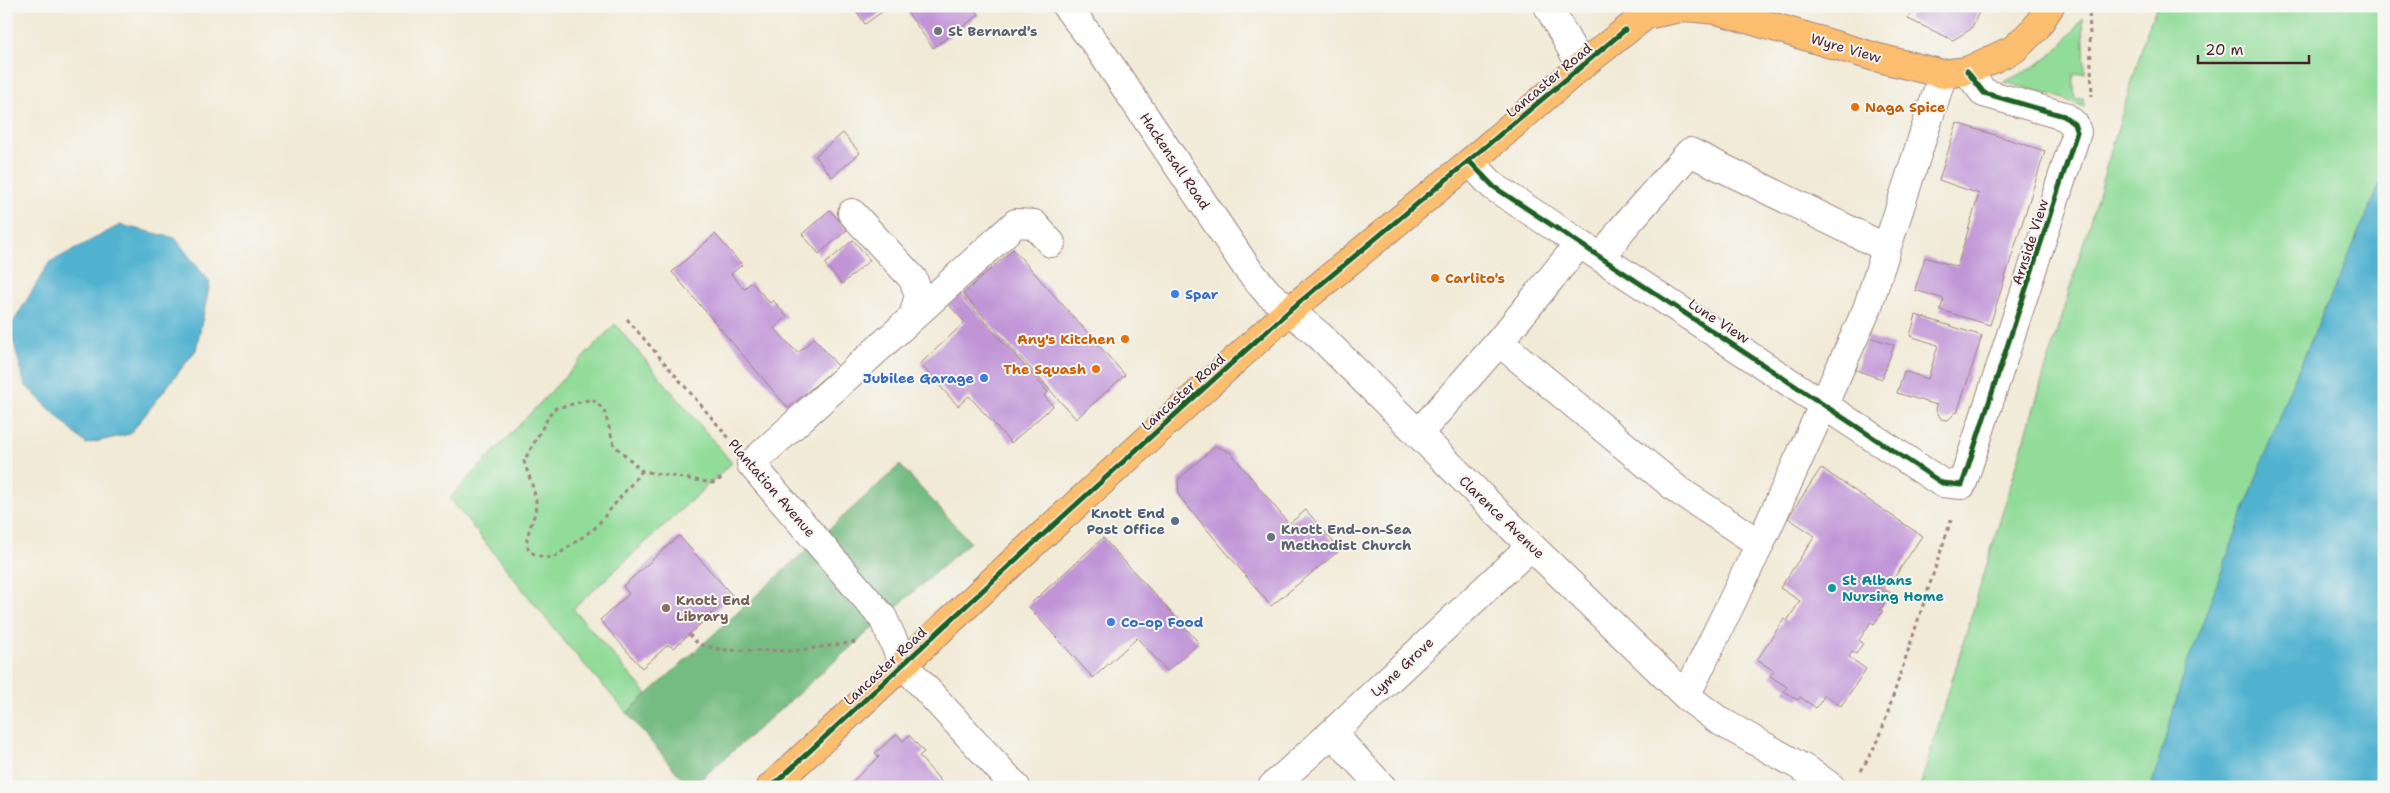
<svg xmlns="http://www.w3.org/2000/svg" width="2390" height="793" font-family="'Shantell Sans',sans-serif">
	<style>
		.green { fill: #91dc99; stroke: #6e7e62 }
		.forest { fill: #74bc81; stroke: #5f6e56 }
		.water { fill: #51b2d0; stroke: #4e687e }
		.building { fill: #c094d7 }
		.lines { fill: none; stroke-linecap: round; stroke-linejoin: round }
		.minor-casing { stroke: #9e8480; stroke-width: 30 }
		.major-casing { stroke: #9e8480; stroke-width: 30 }
		.path { stroke: #9e8480; stroke-width: 3; stroke-dasharray: 4 4; stroke-linecap: butt }
		.minor { stroke: #fff; stroke-width: 28 }
		.major { stroke: #fbbe6e; stroke-width: 28 }
		.cycleway-casing { stroke: #f6f6f2; stroke-width: 8 }
		.cycleway { stroke: #1b5e20; stroke-width: 5 }
		.worship-dot { fill: #6b7280; stroke: #f6f6f2; stroke-width: 2 }
		.food-dot { fill: #e8710a; stroke: #f6f6f2; stroke-width: 2 }
		.shop-dot { fill: #3f7fe0; stroke: #f6f6f2; stroke-width: 2 }
		.service-dot { fill: #5c6f8a; stroke: #f6f6f2; stroke-width: 2 }
		.culture-dot { fill: #0f9aa8; stroke: #f6f6f2; stroke-width: 2 }
		.education-dot { fill: #8d6e63; stroke: #f6f6f2; stroke-width: 2 }
		.labels { text-anchor: middle; stroke-width: 4; stroke-linejoin: round; paint-order: stroke }
		.worship-label { font-size: 14px; font-weight: bold; fill: #5b616d; stroke: #f6f6f2; text-anchor: start }
		.street-label { font-size: 14px; fill: #4a1f2b; stroke: #f6f6f2 }
		.food-label { font-size: 14px; font-weight: bold; fill: #c56008; stroke: #f6f6f2; text-anchor: start }
		.shop-label { font-size: 14px; font-weight: bold; fill: #366cbe; stroke: #f6f6f2; text-anchor: start }
		.service-label { font-size: 14px; font-weight: bold; fill: #4e5e75; stroke: #f6f6f2; text-anchor: end }
		.culture-label { font-size: 14px; font-weight: bold; fill: #0d838f; stroke: #f6f6f2; text-anchor: start }
		.education-label { font-size: 14px; font-weight: bold; fill: #785e54; stroke: #f6f6f2; text-anchor: start }
	</style>
	<rect width="100%" height="100%" fill="#f6f6f2"/>
	<filter id="ink" filterUnits="userSpaceOnUse"><feTurbulence type="fractalNoise" baseFrequency=".02" numOctaves="2"/><feDisplacementMap in="SourceGraphic" scale="10" xChannelSelector="R" yChannelSelector="G"/><feConvolveMatrix kernelMatrix="1 2 1 2 8 2 1 2 1" color-interpolation-filters="sRGB"/></filter>
	<filter id="wash" filterUnits="userSpaceOnUse"><feTurbulence type="fractalNoise" baseFrequency=".0096" numOctaves="4" result="noise"/><feDisplacementMap in="SourceGraphic" scale="20" xChannelSelector="R" yChannelSelector="G"/><feGaussianBlur stdDeviation="1.12" result="paint"/><feColorMatrix in="noise" values="0 0 0 0 0 0 0 0 0 0 0 0 0 0 0 0 0 1.4 0 .05"/><feComposite in="paint" operator="in"/></filter>
	<g filter="url(#wash)">
		<rect width="100%" height="100%" fill="#f1ead6"/>
		<path class="green" d="M2157 6H2384V787H1920L2148 28Z
			M2083 18 2085 73 2073 74 2075 99 2083 98 2084 107 2056 96 2004 82C2043 64 2058 53 2083 18Z
			M615 324 732 463 573 609 647 694 627 713 564 641 450 498Z"/>
		<path class="forest" d="M900 465 970 542 692 787H689L627 713Z"/>
		<path class="water" d="M2384 175V787H2151L2186 667 2288 393Z
			M120 225 175 238 210 283 196 350 130 434 86 444 25 385 10 328 49 263Z"/>
		<g id="blocks">
			<path class="building" d="M853 6H890L865 24Z
				M903 6H973L979 15 933 48Z
				M1914 6H1982L1971 29 1953 40 1908 19Z
				M1957 123 2045 151 1990 325 1940 310 1944 299 1915 290 1925 257 1957 267 1979 194 1939 180Z
				M843 133 860 153 832 177 815 156Z
				M830 210 847 230 819 254 802 234Z
				M715 234 742 265 731 274 744 289 751 282 770 303 773 300 787 317 774 328 787 342 798 353 814 338 838 366 788 408 672 272Z
				M853 240 870 260 842 284 825 264Z
				M1013 249 1125 375 1076 419 963 294Z
				M959 293 1048 392 1044 396 1053 406 1011 443 969 396 958 406 920 364 965 322 947 303Z
				M1916 315 1982 336 1957 413 1956 412 1948 420 1941 419 1936 410 1937 405 1897 393 1904 371 1928 379 1938 345 1910 336Z
				M1867 336 1894 345 1882 379 1856 370Z
				M1215 446 1230 452 1289 524 1306 510 1340 550 1271 606 1179 496 1178 480Z
				M1821 468 1922 536 1892 581 1889 579 1883 588 1891 594 1880 610 1883 611 1874 624 1871 622 1859 640 1863 643 1856 654 1852 652 1849 657 1866 669 1841 706 1825 695 1816 708 1800 697 1798 700 1784 691 1787 687 1770 676 1774 671 1757 660 1784 619 1787 621 1800 601 1780 588 1815 536 1788 518Z
				M679 536 732 595 674 648 668 645 642 668 600 620 629 594 623 586Z
				M1103 538 1199 643 1167 671 1137 638 1093 678 1028 606Z
				M897 734 903 741 909 735 924 752 919 756 946 787H846L879 757 875 753Z"/>
		</g>
	</g>
	<g filter="url(#ink)">
		<use href="#blocks" fill-opacity="0" stroke="#9e8480" stroke-width="1"/>
		<g class="lines">
			<defs>
				<path id="minor" d="M1066 6 1098 47 1247 268 1268 293 1319 335 1531 546 1686 696 1718 720 1810 772 1831 787
					M1548 6 1581 66
					M1470 162 1494 187 1942 483 1962 485 2077 132 2074 124 2064 116 1984 93 1967 71
					M852 213 913 279 919 295 913 317 751 464 883 618 904 665 1016 787
					M1602 258 1622 229 1690 152 1886 248
					M913 317 1016 223 1034 224 1051 243
					M1499 342 1678 490 1760 544
					M1418 434 1499 342 1579 244
					M1686 696 1760 544 1867 309 1943 74
					M1332 733 1382 787
					M1272 787 1332 733 1531 546"/>
				<path id="major" d="M771 787 1024 552 1289 311 1470 162 1581 66 1646 15 1685 7 1717 10 1875 57 1943 74 1967 71 2014 49 2036 28 2050 6"/>
			</defs>
			<use href="#minor" class="minor-casing"/>
			<use href="#major" class="major-casing"/>
			<path class="path" d="M2089 6 2092 96
				M2125 12 2127 6
				M627 319 729 438
				M642 471 595 528 553 558C509 555 533 530 536 507 538 497 527 472 524 461L553 409 592 399 604 410 614 445 642 471 713 483 722 478
				M689 634 698 644 722 650 794 651 857 642
				M1861 771 1879 739 1952 517"/>
			<use href="#minor" class="minor"/>
			<use href="#major" class="major"/>
			<defs>
				<path id="cycleway" d="M1470 162 1494 187 1942 483 1962 485 2077 132 2074 124 2064 116 1984 93 1967 71
					M771 787 1024 552 1289 311 1625 30"/>
			</defs>
			<use href="#cycleway" class="cycleway-casing"/>
			<use href="#cycleway" class="cycleway"/>
		</g>
	</g>
	<g class="worship-dot">
		<circle cx="938" cy="31" r="5"/>
		<circle cx="1271" cy="537" r="5"/>
	</g>
	<g class="food-dot">
		<circle cx="1855" cy="107" r="5"/>
		<circle cx="1435" cy="278" r="5"/>
		<circle cx="1125" cy="339" r="5"/>
		<circle cx="1096" cy="369" r="5"/>
	</g>
	<g class="shop-dot">
		<circle cx="1175" cy="294" r="5"/>
		<circle cx="984" cy="378" r="5"/>
		<circle cx="1111" cy="622" r="5"/>
	</g>
	<circle class="service-dot" cx="1175" cy="521" r="5"/>
	<circle class="culture-dot" cx="1832" cy="588" r="5"/>
	<circle class="education-dot" cx="666" cy="608" r="5"/>
	<g class="labels">
		<g class="worship-label">
			<text x="948" y="36">St Bernard's</text>
			<text x="1281" y="534">Knott End-on-Sea<tspan x="1281" dy="16">Methodist Church</tspan></text>
		</g>
		<g class="street-label">
			<text transform="translate(1846 48) rotate(16)" y="5">Wyre View</text>
			<text transform="translate(1549 80) rotate(-40)" y="5">Lancaster Road</text>
			<text transform="translate(1175 161) rotate(56)" y="5">Hackensall Road</text>
			<text transform="translate(2030 242) rotate(-72)" y="5">Arnside View</text>
			<text transform="translate(1719 321) rotate(33)" y="5">Lune View</text>
			<text transform="translate(1183 392) rotate(-42)" y="5">Lancaster Road</text>
			<text transform="translate(772 488) rotate(49)" y="5">Plantation Avenue</text>
			<text transform="translate(1502 517) rotate(44)" y="5">Clarence Avenue</text>
			<text transform="translate(885 666) rotate(-43)" y="5">Lancaster Road</text>
			<text transform="translate(1402 667) rotate(-43)" y="5">Lyme Grove</text>
		</g>
		<g class="food-label">
			<text x="1865" y="112">Naga Spice</text>
			<text x="1445" y="283">Carlito's</text>
			<text x="1115" y="344" text-anchor="end">Any's Kitchen</text>
			<text x="1086" y="374" text-anchor="end">The Squash</text>
		</g>
		<g class="shop-label">
			<text x="1185" y="299">Spar</text>
			<text x="974" y="383" text-anchor="end">Jubilee Garage</text>
			<text x="1121" y="627">Co-op Food</text>
		</g>
		<g class="service-label">
			<text x="1165" y="518">Knott End<tspan x="1165" dy="16">Post Office</tspan></text>
		</g>
		<g class="culture-label">
			<text x="1842" y="585">St Albans<tspan x="1842" dy="16">Nursing Home</tspan></text>
		</g>
		<g class="education-label">
			<text x="676" y="605">Knott End<tspan x="676" dy="16">Library</tspan></text>
		</g>
	</g>
	<rect width="2390" height="793" fill="none" stroke="#f6f6f2" stroke-width="25"/>
	<path d="M2198 55v8h111v-8" fill="none" stroke="#4a1f2b" stroke-width="2.5"/>
	<text x="2205" y="55" font-size="15" fill="#4a1f2b" stroke="#f6f6f2" stroke-width="4" paint-order="stroke">20 m</text>
</svg>
